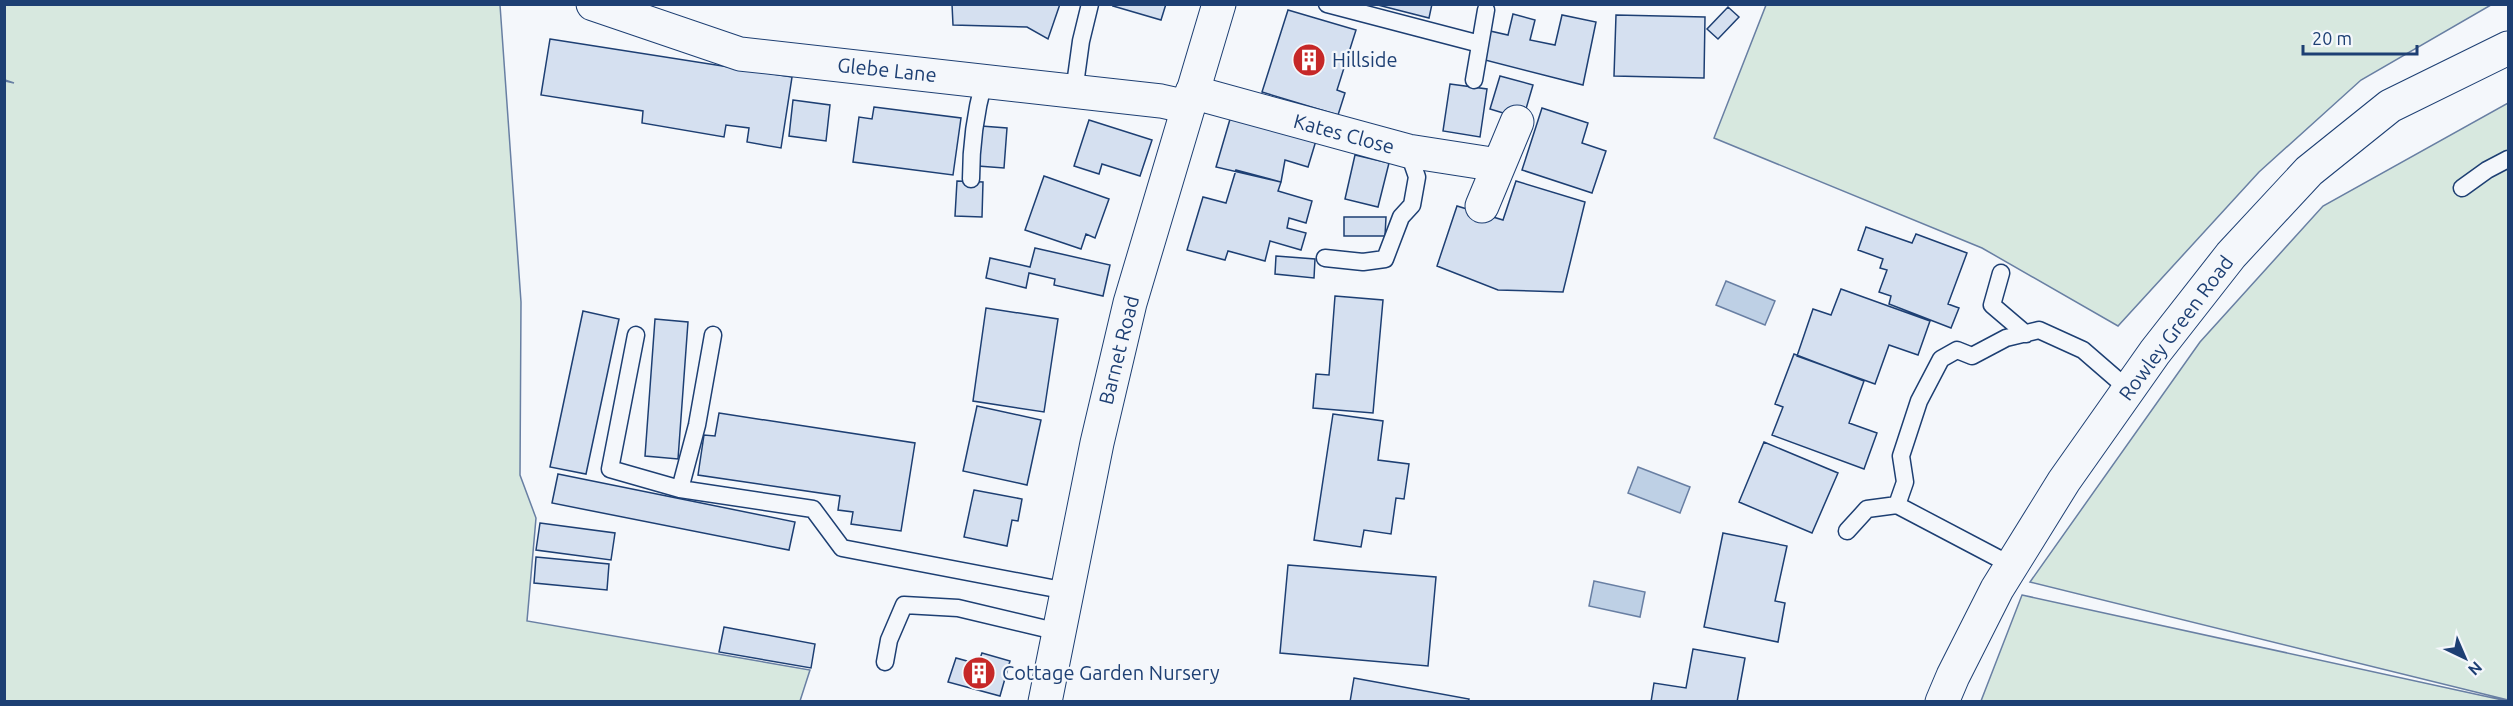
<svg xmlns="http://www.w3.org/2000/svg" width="2513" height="706" font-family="Ubuntu,sans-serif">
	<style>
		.green { fill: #d7e8df; stroke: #687fa3; stroke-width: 1.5 }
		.water { fill: #bed0e5; stroke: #687fa3; stroke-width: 1.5 }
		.building { fill: #d5e0f0; stroke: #1d3f73; stroke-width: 1.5 }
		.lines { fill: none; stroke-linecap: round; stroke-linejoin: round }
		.service-casing { stroke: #1d3f73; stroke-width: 19 }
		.minor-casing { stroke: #1d3f73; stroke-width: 35 }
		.tertiary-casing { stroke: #1d3f73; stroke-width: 35 }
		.primary-casing { stroke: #1d3f73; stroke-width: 35 }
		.service { stroke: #f4f7fb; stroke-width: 16 }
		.minor { stroke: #f4f7fb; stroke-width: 33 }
		.tertiary { stroke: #f4f7fb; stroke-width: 33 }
		.primary { stroke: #f4f7fb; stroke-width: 33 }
		.labels { text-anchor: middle; stroke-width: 4.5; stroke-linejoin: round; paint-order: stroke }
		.poi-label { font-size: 20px; fill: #1d3f73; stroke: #f4f7fb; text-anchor: start }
		.street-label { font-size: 20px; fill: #1d3f73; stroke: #f4f7fb }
	</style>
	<rect width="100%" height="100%" fill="#f4f7fb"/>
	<path class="green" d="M4 5H500L521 302 520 475 536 518 527 621 810 670 800 701H5V81L14 83 5 80Z
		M1766 5V4L2491 5 2361 80 2259 172 2118 326 1982 248 1714 138Z
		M2508 103V700L2030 582 2200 342 2323 206Z
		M2022 595 2507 701H1981Z"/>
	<path class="water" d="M1726 281 1775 301 1765 325 1716 305Z
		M1638 467 1690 487 1680 513 1628 493Z
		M1594 581 1645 592 1640 617 1589 606Z"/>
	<path class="building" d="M952 4H1060L1048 39 1027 27 953 25Z
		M1114 4H1166L1161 20 1113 6Z
		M1374 4H1432L1429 18Z
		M1728 7 1739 17 1718 39 1707 29Z
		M1288 10 1356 30 1337 90 1345 93 1338 115 1262 92Z
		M1513 14 1535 20 1530 40 1555 45 1562 15 1596 22 1583 85 1485 60 1490 31 1508 35Z
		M1616 15 1705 17 1704 78 1614 76Z
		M550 39 792 77 781 148 747 142 749 128 726 125 724 137 642 123 643 111 541 95Z
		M1500 76 1533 85 1523 119 1490 109Z
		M1450 84 1487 89 1480 137 1443 131Z
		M793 100 830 105 826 141 789 136Z
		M874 107 961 118 953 175 853 162 859 117 872 119Z
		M1542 108 1588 123 1582 143 1606 151 1592 193 1522 170Z
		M1233 109 1318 134 1308 167 1285 160 1281 182 1216 167Z
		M1089 120 1152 140 1140 176 1102 164 1099 174 1074 166Z
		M981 126 1007 128 1004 168 978 166Z
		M1355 155 1389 163 1378 207 1345 199Z
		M1236 170 1281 182 1278 191 1312 201 1306 223 1289 218 1287 228 1306 233 1301 250 1270 241 1265 261 1228 251 1225 260 1187 250 1203 197 1226 203Z
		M1044 176 1109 199 1095 238 1086 234 1081 249 1025 230Z
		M957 181 983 182 982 217 955 216Z
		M1516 181 1585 202 1563 292 1498 290 1437 266 1457 206 1503 220Z
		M1344 217H1386L1385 236H1344Z
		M1866 227 1912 243 1916 234 1967 253 1948 304 1959 308 1951 328 1889 304 1891 296 1879 292 1887 270 1880 268 1883 259 1858 250Z
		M1035 248 1110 265 1103 296 1054 285 1055 279 1029 273 1026 288 986 278 990 258 1030 267Z
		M1276 256 1315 259 1314 278 1275 274Z
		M1841 289 1930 321 1918 355 1889 345 1875 384 1797 356 1813 309 1831 315Z
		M1335 296 1383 300 1373 413 1313 408 1316 374 1329 375Z
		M986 308 1058 319 1044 412 973 401Z
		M583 311 619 319 586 474 550 467Z
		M655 319 688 322 678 459 645 456Z
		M1794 354 1864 381 1849 423 1877 433 1864 469 1772 435 1783 407 1775 404Z
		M977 406 1041 420 1027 485 963 471Z
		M719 413 915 443 901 531 851 524 853 512 838 510 840 496 698 475 704 435 715 436Z
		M1333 414 1383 421 1378 460 1409 464 1404 499 1396 498 1391 534 1364 530 1361 547 1314 540Z
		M1764 442 1838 473 1812 533 1739 502Z
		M558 474 795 522 789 550 552 503Z
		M974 490 1022 499 1018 521 1012 520 1007 546 964 537Z
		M540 523 615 533 611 560 536 550Z
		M1723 533 1787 546 1775 601 1785 603 1778 642 1704 627Z
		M536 557 609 564 607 590 534 583Z
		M1288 565 1436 577 1428 666 1280 653Z
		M724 627 815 644 811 668 719 652Z
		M1693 649 1745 658 1737 702H1651L1654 683 1686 688Z
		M982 653 1010 661 1000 696 948 682 956 658 978 664Z
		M1354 678 1469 699 1468 702H1350Z"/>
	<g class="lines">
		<defs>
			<path id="service" d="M1327 4 1480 44
				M1474 80 1486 10
				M1074 92 1081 41 1090 4
				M971 179C971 145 975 114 984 81
				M2462 188 2487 170 2508 159
				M1325 258 1363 262 1385 259 1401 217 1412 205 1417 177 1408 151
				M2001 273 1992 305 2026 334
				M636 335 610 469 680 489 813 509 842 548 1067 591
				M680 489 697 425 713 335
				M1897 505 1905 482 1901 456 1919 401 1941 359 1957 350 1972 356 2006 338 2039 330 2083 350 2128 389
				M1847 531 1867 509 1897 505 2011 565
				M885 662 889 640 904 605 958 608 1059 632"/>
			<path id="minor" d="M593 4 740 54 1161 101 1188 107
				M1192 92 1408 151 1498 165
				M1482 206 1517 122"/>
			<path id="tertiary" d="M1942 702 1953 676 1997 589 2064 481 2155 352 2231 255 2309 171 2390 106 2508 48"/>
			<path id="primary" d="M1045 702 1097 443 1130 303 1219 4"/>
		</defs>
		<use href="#service" class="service-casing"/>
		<use href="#minor" class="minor-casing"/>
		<use href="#tertiary" class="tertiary-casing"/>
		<use href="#primary" class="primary-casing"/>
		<use href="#service" class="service"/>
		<use href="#minor" class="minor"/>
		<use href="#tertiary" class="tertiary"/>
		<use href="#primary" class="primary"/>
	</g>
	<defs>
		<symbol id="building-disc" viewBox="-11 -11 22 22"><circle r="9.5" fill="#c62828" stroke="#f4f7fb"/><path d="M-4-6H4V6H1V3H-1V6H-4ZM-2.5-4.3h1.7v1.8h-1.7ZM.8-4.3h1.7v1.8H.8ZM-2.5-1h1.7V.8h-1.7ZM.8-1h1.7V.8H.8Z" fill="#fff"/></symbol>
	</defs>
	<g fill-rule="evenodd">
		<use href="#building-disc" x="1290" y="41" width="38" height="38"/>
		<use href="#building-disc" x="960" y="654" width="38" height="38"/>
	</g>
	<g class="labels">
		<g class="poi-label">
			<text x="1332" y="67">Hillside</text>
			<text x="1002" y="680">Cottage Garden Nursery</text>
		</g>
		<g class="street-label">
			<text transform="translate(887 70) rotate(6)" y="7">Glebe Lane</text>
			<text transform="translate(1344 134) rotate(15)" y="7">Kates Close</text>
			<text transform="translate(2176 328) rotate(-53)" y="7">Rowley Green Road</text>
			<text transform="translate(1119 350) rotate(-76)" y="7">Barnet Road</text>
		</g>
	</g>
	<rect width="2513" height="706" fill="none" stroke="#1d3f73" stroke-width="12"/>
	<g transform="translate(2465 658) rotate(136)" stroke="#f4f7fb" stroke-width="4.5" paint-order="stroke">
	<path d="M0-4.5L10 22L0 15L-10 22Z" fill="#1d3f73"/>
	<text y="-9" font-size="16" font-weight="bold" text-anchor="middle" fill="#1d3f73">N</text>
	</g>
	<path d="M2303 45v9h114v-9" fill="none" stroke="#1d3f73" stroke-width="3"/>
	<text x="2312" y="45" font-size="18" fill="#1d3f73" stroke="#f4f7fb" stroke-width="4.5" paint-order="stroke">20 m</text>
</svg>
